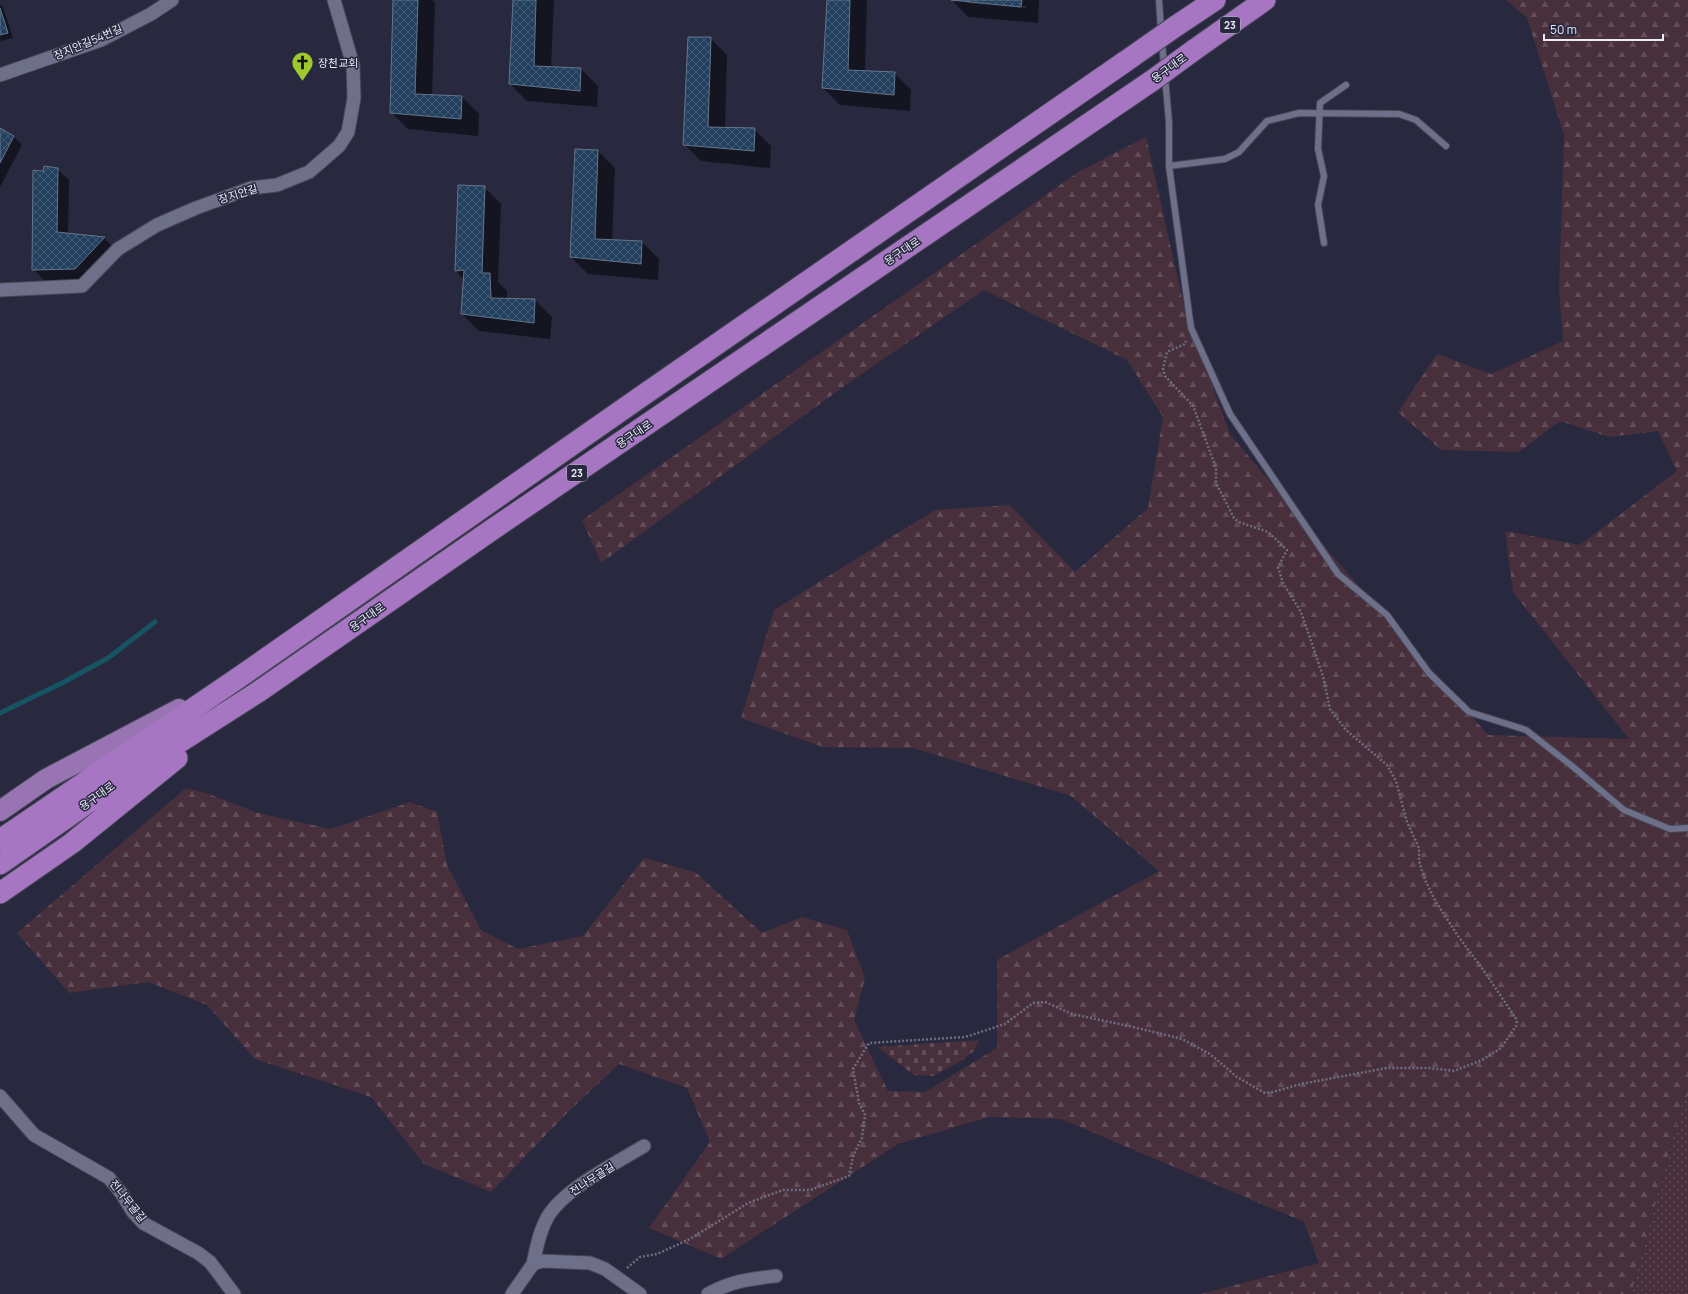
<svg xmlns="http://www.w3.org/2000/svg" width="1688" height="1294" font-family="Manrope,'Noto Sans KR',sans-serif">
	<style>
		.grass { fill: url(#grass-dots) }
		.forest { fill: url(#forest-firs) }
		.cemetery { fill: url(#cemetery-stones) }
		.shadow { fill: #0007; fill-rule: evenodd }
		.lines { fill: none; stroke-linecap: round; stroke-linejoin: round }
		.stream { stroke: #165363; stroke-width: 5 }
		.building { fill: url(#building-cross-hatch); stroke: #64768b }
		.service-casing { stroke: #454657; stroke-width: 8 }
		.minor-casing { stroke: #454657; stroke-width: 15 }
		.primary-casing { stroke: #454657; stroke-width: 22 }
		.trunk-casing { stroke: #454657; stroke-width: 23 }
		.path { stroke: #6d6e81; stroke-width: 2.5; stroke-dasharray: 2 2; stroke-linecap: butt }
		.service { stroke: #6e6f88; stroke-width: 6 }
		.minor { stroke: #6e6f88; stroke-width: 13 }
		.primary { stroke: #9974b3; stroke-width: 20 }
		.trunk { stroke: #a776c2; stroke-width: 21 }
		.trunk-bridge-casing { stroke: #454657; stroke-width: 23; stroke-linecap: butt }
		.trunk-bridge { stroke: #a776c2; stroke-width: 21 }
		.labels { text-anchor: middle; stroke-width: 3; stroke-linejoin: round; paint-order: stroke }
		.shield { fill: #28283e; stroke: #b0b1c2; stroke-width: 1 }
		.shield-label { font-size: 10px; font-weight: bold; fill: #ebecfa }
		.street-label { font-size: 11px; fill: #ebecfa; stroke: #28283e }
		.poi-label { font-size: 11px; fill: #ebecfa; stroke: #28283e; text-anchor: start }
	</style>
	<defs>
		<pattern id="grass-dots" width="8" height="8" patternUnits="userSpaceOnUse"><rect width="8" height="8" fill="#482f3c"/><path d="M2 2h.1M6 6h.1" fill="none" stroke="#634d59" stroke-width="1.8" stroke-linecap="round"/></pattern>
		<pattern id="forest-firs" width="22" height="20" patternUnits="userSpaceOnUse"><rect width="22" height="20" fill="#482f3c"/><path d="M5 1l3.5 6h-7zM16 11l3.5 6h-7z" fill="#634d59"/></pattern>
		<pattern id="cemetery-stones" width="16" height="16" patternUnits="userSpaceOnUse"><rect width="16" height="16" fill="#482f3c"/><path d="M2 7V4a2 2 0 0 1 4 0v3zM10 15v-3a2 2 0 0 1 4 0v3z" fill="#634d59"/></pattern>
		<pattern id="building-cross-hatch" width="8" height="8" patternUnits="userSpaceOnUse"><rect width="8" height="8" fill="#223f5e"/><path d="M0 0l8 8M0 8l8-8" fill="none" stroke="#425b76"/></pattern>
	</defs>
	<rect width="100%" height="100%" fill="#28283e"/>
	<path class="grass" d="M1688 1096V1294H1631L1683 1101Z"/>
	<path class="forest" d="M1506 0H1688V1096L1683 1101 1631 1294H1201L1319 1263 1304 1222 1061 1119 989 1117 898 1144 721 1259 649 1228 710 1142 687 1088 619 1064 570 1110 491 1192 424 1164 371 1097 255 1059 207 1005 148 982 69 993 17 933 186 788 209 794 258 813 331 829 410 802 437 812 447 865 481 930 518 949 583 936 644 858 695 872 762 933 802 917 847 930 865 978 854 1020 888 1091 925 1092 997 1048V960L1159 871 1071 796 913 748 823 747 741 718 774 610 935 510 1010 505 1075 572 1148 508 1163 417 1127 360 984 290 850 382 601 563 582 520 1080 171 1146 137 1185 311 1230 434 1299 517 1488 735 1629 739 1513 592 1505 531 1580 545 1677 471 1658 431 1609 437 1560 421 1519 452 1441 450 1398 412 1437 354 1491 374 1563 341 1559 290 1564 135 1527 18Z"/>
	<path class="cemetery" d="M979 1040 974 1051 958 1063 933 1076 914 1075 877 1047Z"/>
	<path class="shadow" d="M394 0H432L435 3 432 96 462 97 479 114 478 136 408 129 391 112Z
		M514 0H554L551 68 581 69 598 86 597 107 527 101 510 84Z
		M828 0H867L865 71 894 73 911 90 910 111 840 105 823 88Z
		M952 0H1038L1039 1 1038 23 968 17ZM967 1 1026 6V8L967 3Z
		M0 4 3 7 13 38 0 41Z
		M710 38 727 55 725 128 754 129 771 146 770 168 701 161 684 144Z
		M0 129 14 137 22 145 0 187Z
		M598 151 615 168 612 241 642 242 659 259 658 280 588 274 571 257Z
		M57 169 69 180 68 234 104 238 115 249 86 280 45 281 33 269Z
		M484 187 501 204 498 282 507 291V299L535 300 552 317 550 339 479 331 462 314 464 280 456 271Z"/>
	<g class="lines">
		<path class="stream" d="M0 713 64 682 108 658 155 622"/>
	</g>
	<path class="building" d="M393 0H418L415 94 462 96 461 119 390 113Z
		M513 0H536L534 66 581 68 580 91 509 84Z
		M827 0H850L848 70 895 72 894 95 822 88Z
		M951 0H1022L1021 7Z
		M0 8 8 33 0 35Z
		M688 37H711L708 127 755 128 754 151 683 145Z
		M0 128 14 136 0 163Z
		M575 149 598 150 595 239 642 241 641 264 570 257Z
		M44 166 58 168 57 232 105 237 75 269 32 270 33 170 43 171Z
		M458 185 485 186 482 273H490L491 298 535 299 534 323 461 314 464 270 455 271Z"/>
	<g class="lines">
		<defs>
			<path id="service" d="M1159 0 1161 30
				M1162 41 1164 66
				M1165 77 1169 122V166L1191 328 1230 414 1338 574 1387 615 1429 673 1469 712 1526 730 1572 766 1624 810 1670 829 1688 828
				M1169 166 1225 159 1239 152 1267 121 1299 113 1399 114 1416 120 1446 146
				M1324 243 1318 205 1324 176 1318 149 1320 103 1346 85"/>
			<path id="minor" d="M0 75 101 40 151 14 172 0
				M0 290 82 286 118 249 157 225 196 208 251 188 277 185 309 172 339 146 348 132 354 98 353 65 334 0
				M0 1096 34 1135 109 1178 122 1194 133 1212 143 1223 198 1253 210 1262 234 1294
				M533 1264C536 1249 539 1234 546 1220 560 1191 616 1163 644 1146
				M512 1294 533 1264 542 1261 590 1263 605 1269 640 1294
				M708 1294C731 1281 750 1279 776 1276"/>
			<path id="primary" d="M0 811 46 779 179 709"/>
			<path id="trunk" d="M1176 26 1215 0
				M1194 50 1265 0
				M0 840 241 676 642 396 1126 61
				M0 864 122 779 258 692 493 529 1153 80
				M0 893 72 843 177 758"/>
		</defs>
		<use href="#service" class="service-casing"/>
		<use href="#minor" class="minor-casing"/>
		<use href="#primary" class="primary-casing"/>
		<use href="#trunk" class="trunk-casing"/>
		<path class="path" d="M627 1268 640 1257 657 1254 690 1239 748 1203 783 1190H810L849 1176 853 1156 862 1138 865 1115 859 1103 853 1069 869 1043 965 1037 1005 1024 1033 1003 1045 1002 1072 1014 1129 1026 1182 1039 1210 1054 1237 1077 1265 1093 1273 1092 1301 1084 1387 1068H1429L1454 1071 1482 1060 1501 1048 1516 1026 1517 1020 1484 971 1458 936 1436 902 1425 880 1419 861V848L1407 822 1396 781 1387 765 1346 730 1330 709 1323 676 1301 612 1283 583 1278 567 1287 550 1268 532 1239 522 1234 518 1216 483V468L1193 406 1165 376 1163 369 1167 352 1185 344 1186 341"/>
		<use href="#service" class="service"/>
		<use href="#minor" class="minor"/>
		<use href="#primary" class="primary"/>
		<use href="#trunk" class="trunk"/>
		<defs>
			<path id="trunk-bridge" d="M1126 61 1176 26
				M1153 80 1194 50"/>
		</defs>
		<use href="#trunk-bridge" class="trunk-bridge-casing"/>
		<use href="#trunk-bridge" class="trunk-bridge"/>
	</g>
	<defs>
		<symbol id="church-pin" viewBox="-11 -11 22 30"><path d="M0 17L-7.5 6A9.5 9.5 0 1 1 7.5 6Z" fill="#9fca2e" stroke="#28283e"/><path d="M-1.2-6h2.4v3.5h3.3v2.4h-3.3V6h-2.4V-.1h-3.3v-2.4h3.3Z" fill="#111"/></symbol>
	</defs>
	<g fill-rule="evenodd">
		<use href="#church-pin" x="290" y="50" width="25" height="34"/>
	</g>
	<g class="labels">
		<g class="shield">
			<rect x="1220" y="17" width="20" height="16" rx="3"/>
			<rect x="567" y="465" width="20" height="16" rx="3"/>
		</g>
		<g class="shield-label">
			<text x="1230" y="29">23</text>
			<text x="577" y="477">23</text>
		</g>
		<g class="street-label">
			<text transform="translate(88 42) rotate(-23)" y="4">장지안길54번길</text>
			<text transform="translate(1169 68) rotate(-36)" y="4">용구대로</text>
			<text transform="translate(238 194) rotate(-17)" y="4">장지안길</text>
			<text transform="translate(902 251) rotate(-34)" y="4">용구대로</text>
			<text transform="translate(634 434) rotate(-34)" y="4">용구대로</text>
			<text transform="translate(367 617) rotate(-35)" y="4">용구대로</text>
			<text transform="translate(97 796) rotate(-35)" y="4">용구대로</text>
			<text transform="translate(592 1179) rotate(-33)" y="4">전나무골길</text>
			<text transform="translate(128 1201) rotate(51)" y="4">전나무골길</text>
		</g>
		<g class="poi-label">
			<text x="318" y="67">장천교회</text>
		</g>
	</g>
	<path d="M1544 34v6h119v-6" fill="none" stroke="#ebecfa" stroke-width="2"/>
	<text x="1550" y="34" font-size="12" fill="#ebecfa" stroke="#28283e" stroke-width="3" paint-order="stroke">50 m</text>
</svg>
